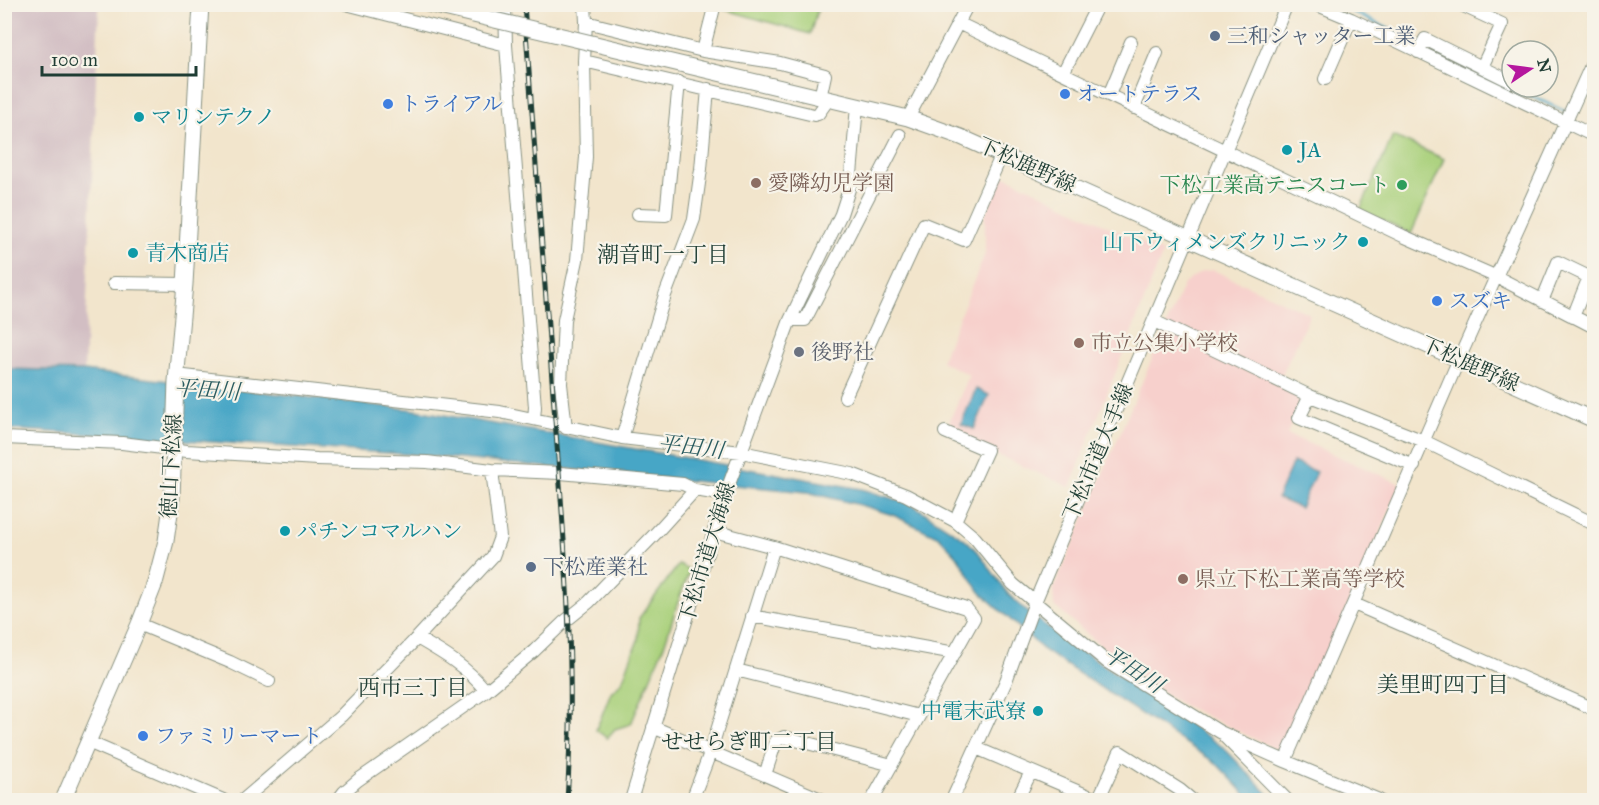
<svg xmlns="http://www.w3.org/2000/svg" width="1599" height="805" font-family="'IM FELL Great Primer','Noto Serif JP',serif">
	<style>
		.built { fill: #f7d0cc }
		.industrial { fill: #d2bec3 }
		.green { fill: #a9d07a; stroke: #648657; stroke-width: 1.5 }
		.water { fill: #47a6c6; stroke: #33727d; stroke-width: 1.5 }
		.lines { fill: none; stroke-linecap: round; stroke-linejoin: round }
		.stream { stroke: #47a6c6; stroke-width: 3 }
		.minor-casing { stroke: #889180; stroke-width: 14 }
		.major-casing { stroke: #889180; stroke-width: 17 }
		.minor { stroke: #fff; stroke-width: 12 }
		.major { stroke: #fff; stroke-width: 15 }
		.rail-casing { stroke: #1f3d34; stroke-width: 5 }
		.rail { stroke: #f7f3e8; stroke-width: 3; stroke-dasharray: 9; stroke-linecap: butt }
		.major-bridge-casing { stroke: #889180; stroke-width: 17; stroke-linecap: butt }
		.major-bridge { stroke: #fff; stroke-width: 15 }
		.service-dot { fill: #5c6f8a; stroke: #f7f3e8; stroke-width: 2 }
		.shop-dot { fill: #3f7fe0; stroke: #f7f3e8; stroke-width: 2 }
		.culture-dot { fill: #0f9aa8; stroke: #f7f3e8; stroke-width: 2 }
		.education-dot { fill: #8d6e63; stroke: #f7f3e8; stroke-width: 2 }
		.leisure-dot { fill: #2e9e5b; stroke: #f7f3e8; stroke-width: 2 }
		.worship-dot { fill: #6b7280; stroke: #f7f3e8; stroke-width: 2 }
		.labels { text-anchor: middle; stroke-width: 4.5; stroke-linejoin: round; paint-order: stroke }
		.service-label { font-size: 21px; fill: #4e5e75; stroke: #f7f3e8; text-anchor: start }
		.shop-label { font-size: 21px; fill: #366cbe; stroke: #f7f3e8; text-anchor: start }
		.culture-label { font-size: 21px; fill: #0d838f; stroke: #f7f3e8; text-anchor: start }
		.street-label { font-size: 21px; fill: #1f3d34; stroke: #f7f3e8 }
		.education-label { font-size: 21px; fill: #785e54; stroke: #f7f3e8; text-anchor: start }
		.leisure-label { font-size: 21px; fill: #27864d; stroke: #f7f3e8; text-anchor: end }
		.worship-label { font-size: 21px; fill: #5b616d; stroke: #f7f3e8; text-anchor: start }
		.neighbourhood-label { font-size: 22px; fill: #1f3d34; stroke: #f7f3e8 }
		.water-label { font-size: 22px; font-style: italic; fill: #2b5c60; stroke: #f7f3e8 }
	</style>
	<rect width="100%" height="100%" fill="#f7f3e8"/>
	<filter id="ink" filterUnits="userSpaceOnUse"><feTurbulence type="fractalNoise" baseFrequency=".0167" numOctaves="2"/><feDisplacementMap in="SourceGraphic" scale="12" xChannelSelector="R" yChannelSelector="G"/><feConvolveMatrix kernelMatrix="1 2 1 2 8 2 1 2 1" color-interpolation-filters="sRGB"/></filter>
	<filter id="wash" filterUnits="userSpaceOnUse"><feTurbulence type="fractalNoise" baseFrequency=".008" numOctaves="4" result="noise"/><feDisplacementMap in="SourceGraphic" scale="24" xChannelSelector="R" yChannelSelector="G"/><feGaussianBlur stdDeviation="1.35" result="paint"/><feColorMatrix in="noise" values="0 0 0 0 0 0 0 0 0 0 0 0 0 0 0 0 0 1.4 0 .05"/><feComposite in="paint" operator="in"/></filter>
	<g filter="url(#wash)">
		<rect width="100%" height="100%" fill="#f2e5cc"/>
		<path class="built" d="M1003 175 1163 253 1070 487 945 432 969 375 941 361 985 254V215Z
			M1213 270 1310 314 1278 383 1304 395 1287 434 1401 484 1284 753 1177 702 1123 664 1054 606 1053 590 1184 284 1201 272Z"/>
		<path class="industrial" d="M5 5H99L84 371 5 369Z"/>
		<path class="green" d="M724 4H819V5L810 34 723 9Z
			M1393 136 1444 159 1411 234 1360 210Z
			M679 564 690 570 678 602 665 643 631 724 615 729 607 738 596 730 611 692 622 682 630 660 638 640 639 618Z"/>
		<path class="water" d="M5 369 84 371 416 410 862 489 913 505 965 539 979 553 1009 595 1032 616 1224 748 1274 800H1251L1216 763 1046 652 980 592 957 556 939 537 893 515 860 505 807 492 419 455 5 429Z
			M976 389 989 395 974 429 961 424Z
			M1293 462 1316 472 1300 508 1277 498Z"/>
		<g class="lines">
			<path class="stream" d="M1336 4 1418 43
				M1424 46 1453 59
				M1510 86 1566 112"/>
		</g>
	</g>
	<g filter="url(#ink)">
		<g class="lines">
			<defs>
				<path id="minor" d="M346 4 506 45
					M505 4 506 45 535 407 534 419
					M1315 4 1351 19 1594 136
					M1459 4 1502 24 1482 67
					M586 22 703 51 780 63 825 75 820 98
					M958 23 1403 236 1497 277 1594 327
					M703 51 715 4
					M1418 52 1425 39 1512 82
					M584 61 814 115 818 114 828 100
					M1063 73 1095 10
					M1325 79 1351 19
					M1109 95 1131 42
					M1134 108 1157 53
					M908 118 968 4
					M638 214 666 215 679 82
					M114 283 185 284
					M1542 301 1558 262 1589 277 1573 317
					M790 320H805L900 135
					M1154 321 1310 396 1424 441 1594 524
					M176 375 500 412 622 438 741 452 852 474 906 495 955 521 975 538 1013 584 1107 662 1220 732 1285 761 1379 800
					M1310 396 1299 418 1414 466
					M845 397 924 224 964 240 1002 154
					M566 428 561 384 564 320 577 260 586 157 584 61 586 22 585 4
					M945 432 987 450 955 521
					M4 438 122 443 187 451 317 459 427 462 492 470 560 473 683 484 695 490 725 495
					M622 438 665 295 694 219 701 169 708 89
					M714 531 774 547
					M1354 604 1594 709
					M752 616 955 653
					M139 624 230 662 269 681
					M417 638C443 653 467 667 486 691
					M736 670 919 716
					M653 727 823 800
					M1225 737 1287 800
					M88 742 223 800
					M976 748 1098 800
					M1285 761 1459 359 1594 59
					M765 775 776 741 784 737 892 765
					M243 800 341 716 417 638 493 556 500 537 492 470
					M338 800 344 792 358 780 486 691 534 651 563 623 589 602 656 533 695 490
					M631 800 725 495 790 320 841 214 850 186 857 106
					M692 800 710 753 774 547 966 608 974 618 872 800
					M952 800 1006 681 1035 602 1287 4
					M1017 800 1031 772
					M1098 800 1120 752 1180 790 1192 800"/>
				<path id="major" d="M663 60 908 118 961 137 1594 420
					M63 800 139 624 155 583 166 541 172 499 176 381 185 284 201 4"/>
			</defs>
			<use href="#minor" class="minor-casing"/>
			<use href="#major" class="major-casing"/>
			<use href="#minor" class="minor"/>
			<use href="#major" class="major"/>
			<defs>
				<path id="rail" d="M524 4C534 143 545 282 555 420 565 547 576 674 567 800"/>
			</defs>
			<use href="#rail" class="rail-casing"/>
			<use href="#rail" class="rail"/>
			<defs>
				<path id="major-bridge" d="M427 4 663 60"/>
			</defs>
			<use href="#major-bridge" class="major-bridge-casing"/>
			<use href="#major-bridge" class="major-bridge"/>
		</g>
	</g>
	<g class="service-dot">
		<circle cx="1215" cy="36" r="6"/>
		<circle cx="531" cy="567" r="6"/>
	</g>
	<g class="shop-dot">
		<circle cx="1065" cy="94" r="6"/>
		<circle cx="388" cy="104" r="6"/>
		<circle cx="1437" cy="301" r="6"/>
		<circle cx="143" cy="736" r="6"/>
	</g>
	<g class="culture-dot">
		<circle cx="139" cy="117" r="6"/>
		<circle cx="1287" cy="150" r="6"/>
		<circle cx="1363" cy="242" r="6"/>
		<circle cx="133" cy="253" r="6"/>
		<circle cx="285" cy="531" r="6"/>
		<circle cx="1038" cy="711" r="6"/>
	</g>
	<g class="education-dot">
		<circle cx="756" cy="183" r="6"/>
		<circle cx="1079" cy="343" r="6"/>
		<circle cx="1183" cy="579" r="6"/>
	</g>
	<circle class="leisure-dot" cx="1402" cy="185" r="6"/>
	<circle class="worship-dot" cx="799" cy="352" r="6"/>
	<g class="labels">
		<g class="service-label">
			<text x="1227" y="43">三和シャッター工業</text>
			<text x="543" y="574">下松産業社</text>
		</g>
		<g class="shop-label">
			<text x="1077" y="101">オートテラス</text>
			<text x="400" y="111">トライアル</text>
			<text x="1449" y="308">スズキ</text>
			<text x="155" y="743">ファミリーマート</text>
		</g>
		<g class="culture-label">
			<text x="151" y="124">マリンテクノ</text>
			<text x="1299" y="157">JA</text>
			<text x="1351" y="249" text-anchor="end">山下ウィメンズクリニック</text>
			<text x="145" y="260">青木商店</text>
			<text x="297" y="538">パチンコマルハン</text>
			<text x="1026" y="718" text-anchor="end">中電末武寮</text>
		</g>
		<g class="street-label">
			<text transform="translate(1027 165) rotate(24)" y="7">下松鹿野線</text>
			<text transform="translate(1470 364) rotate(24)" y="7">下松鹿野線</text>
			<text transform="translate(1098 452) rotate(-67)" y="7">下松市道大手線</text>
			<text transform="translate(171 466) rotate(-87)" y="7">徳山下松線</text>
			<text transform="translate(707 553) rotate(-73)" y="7">下松市道大海線</text>
		</g>
		<g class="education-label">
			<text x="768" y="190">愛隣幼児学園</text>
			<text x="1091" y="350">市立公集小学校</text>
			<text x="1195" y="586">県立下松工業高等学校</text>
		</g>
		<g class="leisure-label">
			<text x="1390" y="192">下松工業高テニスコート</text>
		</g>
		<g class="worship-label">
			<text x="811" y="359">後野社</text>
		</g>
		<g class="neighbourhood-label">
			<text x="663" y="262">潮音町一丁目</text>
			<text x="1443" y="692">美里町四丁目</text>
			<text x="413" y="695">西市三丁目</text>
			<text x="749" y="749">せせらぎ町二丁目</text>
		</g>
		<g class="water-label">
			<text transform="translate(207 389) rotate(4)" y="8">平田川</text>
			<text transform="translate(691 446) rotate(7)" y="8">平田川</text>
			<text transform="translate(1134 669) rotate(33)" y="8">平田川</text>
		</g>
	</g>
	<rect width="1599" height="805" fill="none" stroke="#f7f3e8" stroke-width="24"/>
	<g transform="translate(1530 69) rotate(77)"><circle r="28" fill="#f7f3e8" stroke="#a1aaa0" stroke-width="1.5"/>
	<path d="M0-4.5L10 22L0 15L-10 22Z" fill="#b5179e"/>
	<text y="-9" font-size="16" font-weight="bold" text-anchor="middle" fill="#1f3d34">N</text>
	</g>
	<path d="M42 66v9h154v-9" fill="none" stroke="#1f3d34" stroke-width="3"/>
	<text x="51" y="66" font-size="18" fill="#1f3d34" stroke="#f7f3e8" stroke-width="4.5" paint-order="stroke">100 m</text>
</svg>
